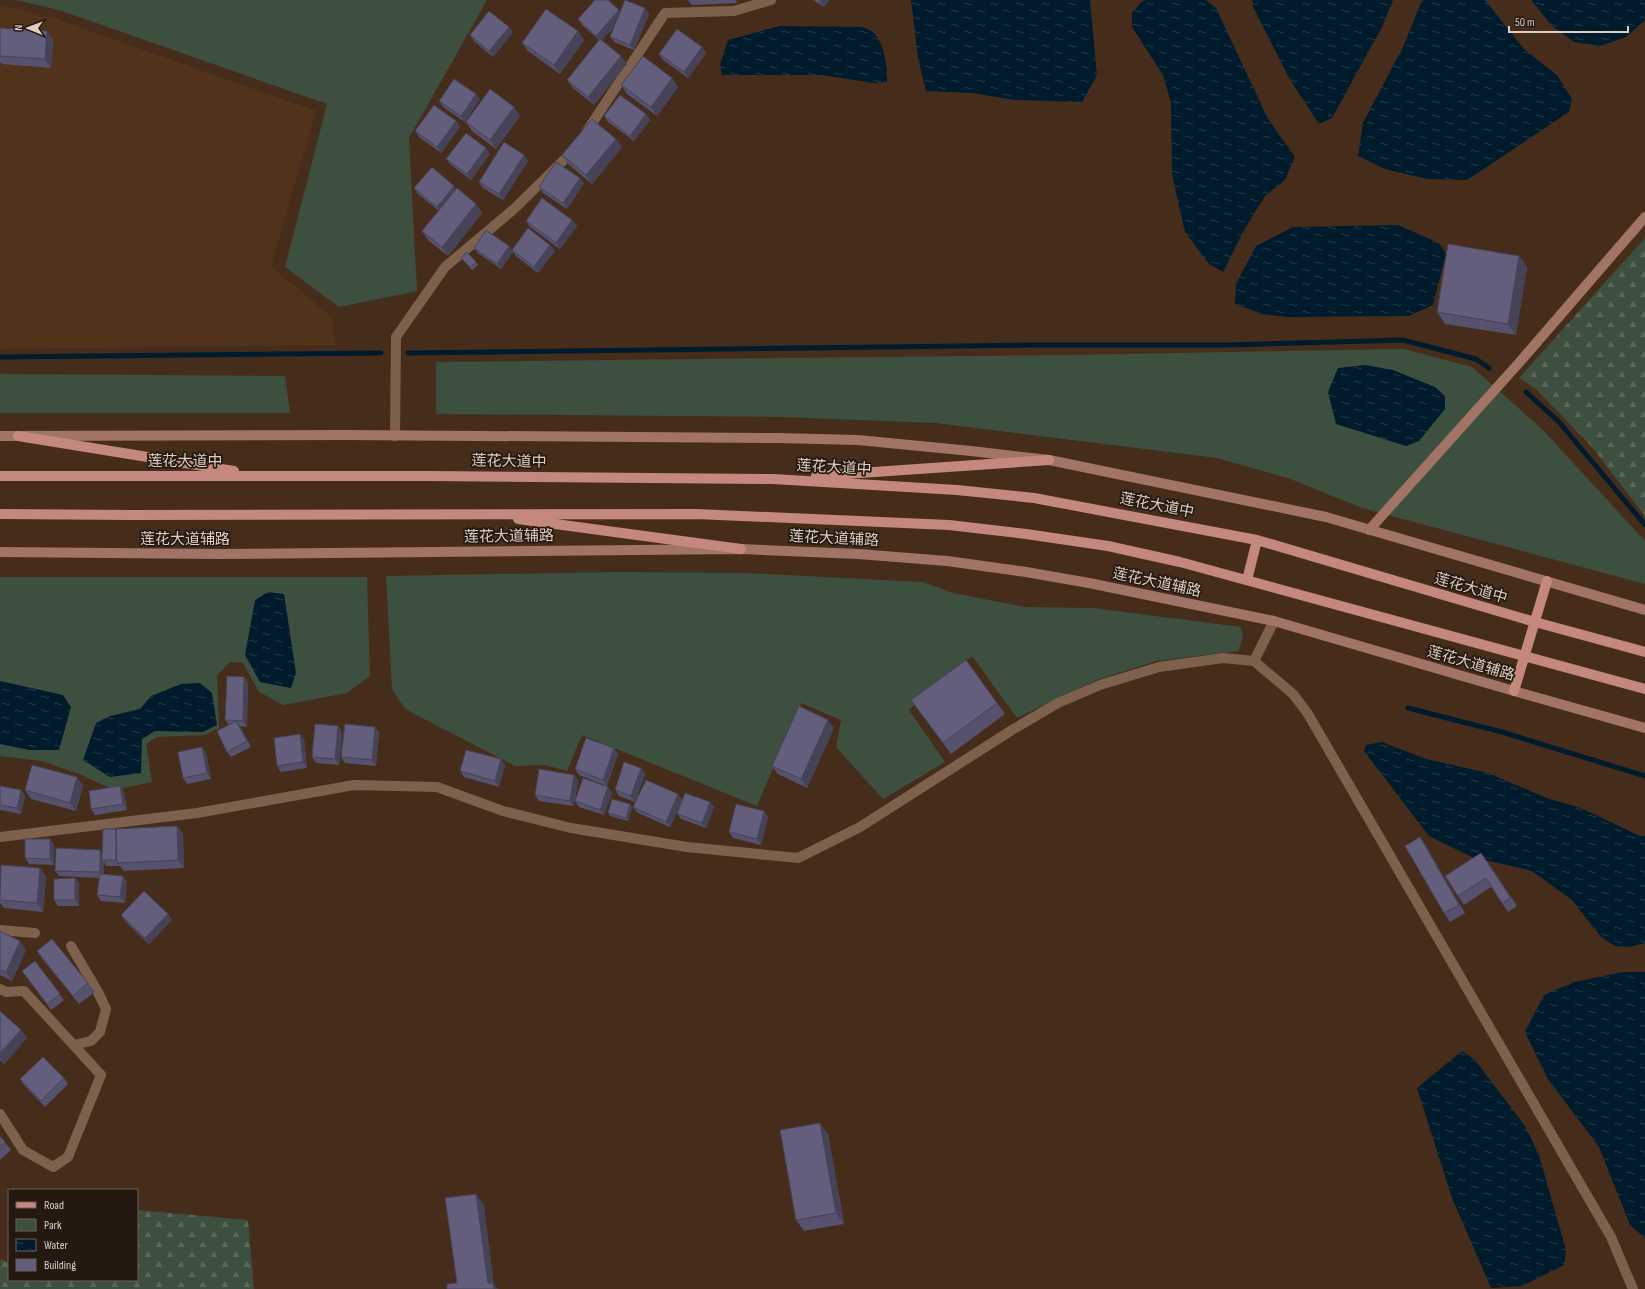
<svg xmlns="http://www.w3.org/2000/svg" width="1645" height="1289" font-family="'Sofia Sans Condensed','Noto Sans SC',sans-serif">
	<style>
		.built { fill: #51321b }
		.green { fill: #3d4f3f }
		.forest { fill: url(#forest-firs) }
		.water { fill: url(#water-ripples) }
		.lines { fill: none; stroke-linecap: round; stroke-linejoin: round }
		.stream { stroke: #001b2b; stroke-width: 5 }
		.street { stroke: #7d614d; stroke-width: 10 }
		.secondary { stroke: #a17465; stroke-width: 10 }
		.primary { stroke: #c5887e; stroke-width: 10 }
		.wall { fill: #56516c }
		.shaded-wall { fill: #464258 }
		.building { fill: #645e7d; stroke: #464258 }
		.labels { text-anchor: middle; stroke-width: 3.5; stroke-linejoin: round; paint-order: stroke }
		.street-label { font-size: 15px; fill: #decec3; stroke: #241910 }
	</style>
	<defs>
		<pattern id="forest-firs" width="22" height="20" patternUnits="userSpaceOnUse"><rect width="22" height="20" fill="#3d4f3f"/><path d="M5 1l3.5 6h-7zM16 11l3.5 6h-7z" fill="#596759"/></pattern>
		<pattern id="water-ripples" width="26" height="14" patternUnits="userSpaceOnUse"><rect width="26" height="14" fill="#001b2b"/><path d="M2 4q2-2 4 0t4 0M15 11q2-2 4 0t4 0" fill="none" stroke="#253b48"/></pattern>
	</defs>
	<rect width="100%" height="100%" fill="#462d1b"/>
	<path class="built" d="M0 5 57 19 316 111 271 266 332 317 335 345 0 349Z"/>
	<path class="green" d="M16 0H487L409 138 417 291 339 307 285 267 327 104 59 10Z
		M1404 349 1472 367 1542 429 1645 541V584L1362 508 1288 478 1217 458 935 423 783 417 436 414V362L1063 355Z
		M0 374 285 376 290 413H0Z
		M616 572 746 573 923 582 953 593 1025 607 1093 608 1241 627 1243 637 1238 651 1156 661 1097 680 1017 718 972 656 909 710 945 762 883 799 836 747 841 720 801 703 757 806 582 735 567 771 545 765 515 766 405 709 392 689 386 576Z
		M0 577H367L370 676 347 693 283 705 259 692 243 663 230 662 217 675 219 728 205 735 157 737 146 744 152 782 114 790 79 774 42 761 0 756Z"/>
	<path class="forest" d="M1645 238V516L1591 446 1536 389 1519 378Z
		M137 1210 248 1220 254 1289H0V1259L9 1263V1280H137Z"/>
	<path class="water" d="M911 0H1090L1097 75 1082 102 1015 100 972 93 926 91 918 58Z
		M1145 0H1206L1216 8 1268 119 1295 157 1285 180 1265 196 1244 230 1223 272 1209 264 1185 232 1172 175 1171 103 1163 75 1132 27V13L1141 2Z
		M1252 0H1393L1382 27 1332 118 1319 124 1289 78 1253 7Z
		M1424 0H1485L1524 49 1557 75 1572 99 1569 112 1467 180 1427 179 1385 169 1358 156 1363 123 1403 47 1421 3Z
		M1531 0H1645V20L1626 37 1600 46 1574 42 1552 26Z
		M780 26 862 27C865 28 871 30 874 33 884 43 888 68 887 82L874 83 822 75H722L720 65 728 40Z
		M1398 225 1439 243 1446 254 1433 305 1409 316 1287 317 1262 314 1235 304 1236 284 1256 246 1293 227Z
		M1365 365 1393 370 1435 387 1445 396V409L1419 441 1406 446 1336 424 1328 392 1338 368Z
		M268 592 284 594 296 673 291 688 260 682 245 655 255 600Z
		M0 681 63 695 71 707 59 750H29L0 744Z
		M200 683 212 693 217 725 203 732 155 731 142 739 141 773 110 777 83 760 96 723 110 716 140 709 151 696 181 684Z
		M1382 742 1426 759 1488 773 1549 799 1581 808 1640 836H1645V943L1630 947 1615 946 1601 937 1572 900 1532 871 1472 857 1429 836 1364 751 1366 745Z
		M1623 972H1645V1238L1630 1225 1599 1147 1548 1079 1525 1032 1544 995 1574 982Z
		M1462 1051 1475 1060 1525 1126 1539 1155 1566 1250 1564 1265 1522 1286 1491 1288 1452 1198 1417 1088Z"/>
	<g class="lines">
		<path class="stream" d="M408 353 1039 345H1225L1403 340 1476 359 1489 368
			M0 357 381 353
			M1526 392 1559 422 1645 525
			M1408 708 1502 732 1645 776"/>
		<path class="street" d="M587 131 665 13 734 11 771 0
			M395 436 396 337 445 267 514 209 574 150
			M1254 661 1293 694 1308 714 1611 1237 1633 1289
			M0 837 197 813 354 785 437 787 503 811 571 828 687 847 798 858 860 827 1012 730 1058 703 1100 685 1159 667 1223 658 1254 661 1274 621
			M0 930 35 933
			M71 946 98 992 106 1009 100 1032 91 1041 74 1045
			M0 989 6 992 24 991 101 1075 68 1157 53 1167 23 1150 0 1114"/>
		<path class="secondary" d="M0 436 348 435 778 438 858 440 971 451 1049 460 1326 517 1645 610
			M1369 530 1518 364 1645 217
			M0 552 219 554 741 549 858 554 947 561 1026 572 1089 583 1274 621 1514 691 1645 728"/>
		<path class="primary" d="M18 436 234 471
			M0 476H429L773 479 957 490 1034 498 1257 540 1535 622 1645 652
			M816 476 1049 460
			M0 514 131 515 696 514 949 525 1026 534 1108 546 1180 562 1645 689
			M518 519 741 549
			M1247 580 1257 540
			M1514 691 1547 581"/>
	</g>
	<path class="wall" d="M688 0H736L737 3 692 5Z
		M813 0H829L824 7Z
		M645 8 649 14 634 50 614 42 610 37 615 26 602 40 621 56 627 64 594 105 573 88 567 80 599 40 582 25 578 19 619 10 620 12Z
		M509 27 513 32 493 57 474 41 470 35Z
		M0 28 47 31 53 40 51 68 2 64 0 62Z
		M584 40 560 74 528 51 522 43Z
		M702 47 706 53 688 78 663 60 659 54Z
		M672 78 678 87 657 116 627 94 621 85Z
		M480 99 465 122 443 107 439 101Z
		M514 107 520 116 496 149 472 131 466 122Z
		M646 114 650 120 634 141 608 122 604 116Z
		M456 121 460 127 441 153 419 137 415 131Z
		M616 139 622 147 592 184 568 164 562 155Z
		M490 154 471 180 451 165 446 159Z
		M524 155 528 161 503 200 483 188 479 182Z
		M580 178 584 183 567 209 543 193 539 187Z
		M414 188 456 189 476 204 482 213 448 256 428 240 422 231 439 211 418 194Z
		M572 220 577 226 560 249 530 227 526 221Z
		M550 245 555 251 538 273 516 256 513 252 501 269 478 253 474 248 509 246 512 250Z
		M1519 256 1527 267 1516 335 1445 324 1437 312Z
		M461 258 476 262 478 265 472 270Z
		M244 677 248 683 247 727 240 726 251 747 231 757 227 752 229 725 225 720Z
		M911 700 997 703 1005 714 951 754Z
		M338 726 342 732 339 765 316 763 312 757Z
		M375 727 379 733 376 766 345 763 341 757Z
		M834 728 807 788 778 774 772 766Z
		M300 734 304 740 307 768 281 772 277 766Z
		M614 748 618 754 607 786 579 775 575 769Z
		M206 753 211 779 187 784 183 778Z
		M501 759 505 765 499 787 464 777 460 771Z
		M641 768 645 774 635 802 619 796 615 790Z
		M574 775 578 780 574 806 539 801 535 795Z
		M77 777 83 786 76 811 31 799 25 790Z
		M0 786 21 790 25 796 21 814 0 810Z
		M120 786 124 792 127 810 95 815 91 809Z
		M608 787 612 793 604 815 579 807 575 801Z
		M678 794 682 800 710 802 714 807 706 828 681 819 677 814 682 801 670 827 638 813 633 807Z
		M630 804 632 807 628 821 610 816 608 813Z
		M764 811 768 817 761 845 733 838 729 832Z
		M177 826 183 834 184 868 124 871 120 866H106L104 862V874L127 882 125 903 101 901 97 895 99 878 59 876 55 871 102 853 116 829Z
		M1420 837 1426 846 1465 913 1450 922 1444 913Z
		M54 845V865L29 864 25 858Z
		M1487 861 1517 906 1508 912 1491 887 1464 905 1458 896Z
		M40 868 46 877 43 912 4 908 0 903V872Z
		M75 878 79 884V906H58L54 900Z
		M168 914 172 920 149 944 125 921 121 915Z
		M0 931 26 950 12 981 0 975Z
		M37 951 88 983 95 992 79 1004 43 960Z
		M35 961 64 1000 51 1010 22 971Z
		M0 1011 21 1030 27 1038 4 1064 0 1060Z
		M64 1078 68 1084 45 1107 24 1085 20 1079Z
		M828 1134 844 1224 804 1231 796 1220Z
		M0 1136 11 1150 0 1160Z"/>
	<path class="shaded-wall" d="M821 0H829L824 7 820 2Z
		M645 8 649 14 634 50 630 45Z
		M619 10 623 16 600 42 596 36Z
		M509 27 513 32 493 57 489 51Z
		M47 31 53 40 51 68 45 59Z
		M578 31 584 40 560 74 554 65Z
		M702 47 706 53 688 78 684 72Z
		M621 56 627 64 594 105 588 97Z
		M672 78 678 87 657 116 651 107Z
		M476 94 480 99 465 122 461 116Z
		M514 107 520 116 496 149 490 140Z
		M646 114 650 120 634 141 630 136Z
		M456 121 460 127 441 153 437 147Z
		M616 139 622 147 592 184 586 175Z
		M486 148 490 154 471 180 467 174Z
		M524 155 528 161 503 200 499 194Z
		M580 178 584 183 567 209 563 203Z
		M454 186 458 192 441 213 437 207Z
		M476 204 482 213 448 256 442 247Z
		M572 220 577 226 560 249 556 243Z
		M550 245 555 251 538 273 534 267Z
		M509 246 513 252 501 269 497 264Z
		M1519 256 1527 267 1516 335 1508 324Z
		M244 677 248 683 247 727 243 721Z
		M828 720 834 728 807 788 801 779Z
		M236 721 241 727 251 747 247 741Z
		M338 726 342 732 339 765 335 759Z
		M375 727 379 733 376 766 372 760Z
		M300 734 304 740 307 768 303 762Z
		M202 747 206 753 211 779 207 773Z
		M614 748 618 754 607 786 603 780Z
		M501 759 505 765 499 787 495 781Z
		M641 768 645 774 635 802 631 796Z
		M574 775 578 780 574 806 570 801Z
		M77 777 83 786 76 811 70 803Z
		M120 786 124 792 127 810 123 804Z
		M608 787 612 793 604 815 600 810Z
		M21 790 25 796 21 814 17 808Z
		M678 794 682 800 670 827 666 822Z
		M710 802 714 807 706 828 702 823Z
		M630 804 632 807 628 821 626 818Z
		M764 811 768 817 761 845 757 839Z
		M177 826 183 834 184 868 178 860Z
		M116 829 117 863 120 866 116 860Z
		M1420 837 1426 846 1465 913 1459 905Z
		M50 839 54 845V865L50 859Z
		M100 850 104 856 102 860 104 862V878L100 872Z
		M40 868 46 877 43 912 37 903Z
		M123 876 127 882 125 903 120 897Z
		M75 878 79 884V906L75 900Z
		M168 914 172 920 149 944 145 938Z
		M20 941 26 950 12 981 6 972Z
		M21 1030 27 1038 4 1064 0 1057V1053Z
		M820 1123 828 1134 844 1224 836 1213Z
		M476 1194 484 1205 494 1284 498 1289H492L488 1283Z"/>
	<path class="building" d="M595 0H608L619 10 596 36 578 19Z
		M625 0 645 8 630 45 610 37Z
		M546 9 578 31 554 65 522 43Z
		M489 11 509 27 489 51 470 35Z
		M0 28 47 31 45 59 0 56Z
		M677 29 702 47 684 72 659 54Z
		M600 39 621 56 588 97 567 80Z
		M643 56 672 78 651 107 621 85Z
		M454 79 476 94 461 116 439 101Z
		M490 89 514 107 490 140 466 122Z
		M620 95 646 114 630 136 604 116Z
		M434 105 456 121 437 147 415 131Z
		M592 119 616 139 586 175 562 155Z
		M466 133 486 148 467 174 446 159Z
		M504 142 524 155 499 194 479 182Z
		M556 162 580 178 563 203 539 187Z
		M432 167 454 186 437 207 414 188Z
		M457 188 476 204 442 247 422 231Z
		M542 198 572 220 556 243 526 221Z
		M528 228 550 245 534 267 512 250Z
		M486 230 509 246 497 264 474 248Z
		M1448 244 1519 256 1508 324 1437 312Z
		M467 252 476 262 470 267 461 258Z
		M966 660 997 703 943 743 911 700Z
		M227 676 244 677 243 721 225 720Z
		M799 706 828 720 801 779 772 766Z
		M236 721 247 741 227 752 217 731Z
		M315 724 338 726 335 759 312 757Z
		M345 724 375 727 372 760 341 757Z
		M300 734 303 762 277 766 274 738Z
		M586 738 614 748 603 780 575 769Z
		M202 747 207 773 183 778 178 752Z
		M466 750 501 759 495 781 460 771Z
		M624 762 641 768 631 796 615 790Z
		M32 765 77 777 70 803 25 790Z
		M539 769 574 775 570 801 535 795Z
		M583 778 608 787 600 810 575 801Z
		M646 780 678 794 666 822 633 807Z
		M0 786 21 790 17 808 0 805Z
		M120 786 123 804 91 809 89 791Z
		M685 793 710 802 702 823 677 814Z
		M612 799 630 804 626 818 608 813Z
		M736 804 764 811 757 839 729 832Z
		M177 826 178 860 117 863 116 829Z
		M103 829H116V860H102Z
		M1420 837 1459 905 1444 913 1405 846Z
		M25 839H50V859L25 858Z
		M56 848 100 850V872L55 871Z
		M1481 853 1511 898 1502 903 1486 878 1458 896 1445 876Z
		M1 865 40 868 37 903 0 900Z
		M100 874 123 876 120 897 97 895Z
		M75 878V900H54V879Z
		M144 891 168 914 145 938 121 915Z
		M0 931 20 941 6 972 0 970Z
		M52 939 88 983 73 996 37 951Z
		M35 961 60 994 47 1004 22 971Z
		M0 1011 21 1030 0 1053Z
		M43 1057 64 1078 41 1101 20 1079Z
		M820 1123 836 1213 796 1220 780 1130Z
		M0 1136 5 1142 0 1146Z
		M476 1194 488 1283H493L494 1289H447V1284L457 1283 445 1198Z"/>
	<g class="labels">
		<g class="street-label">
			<text x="185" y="466">莲花大道中</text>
			<text transform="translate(509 461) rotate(1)" y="5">莲花大道中</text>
			<text transform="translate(834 467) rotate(3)" y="5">莲花大道中</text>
			<text transform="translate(1157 505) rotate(11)" y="5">莲花大道中</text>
			<text transform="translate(509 536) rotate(-1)" y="5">莲花大道辅路</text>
			<text transform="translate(834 538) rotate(3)" y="5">莲花大道辅路</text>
			<text x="185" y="544">莲花大道辅路</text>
			<text transform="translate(1157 582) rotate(12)" y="5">莲花大道辅路</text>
			<text transform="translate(1471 588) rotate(16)" y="5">莲花大道中</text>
			<text transform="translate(1471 663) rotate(16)" y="5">莲花大道辅路</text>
		</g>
	</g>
	<rect x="8" y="1189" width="130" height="92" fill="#241910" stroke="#6e6158"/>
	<rect x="16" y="1202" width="20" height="6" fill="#c5887e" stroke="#6e6158"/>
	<text x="44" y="1209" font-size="12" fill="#decec3">Road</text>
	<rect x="16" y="1219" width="20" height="12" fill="#3d4f3f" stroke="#6e6158"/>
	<text x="44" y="1229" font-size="12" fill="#decec3">Park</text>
	<rect x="16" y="1239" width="20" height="12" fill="url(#water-ripples)" stroke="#6e6158"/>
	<text x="44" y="1249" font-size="12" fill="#decec3">Water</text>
	<rect x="16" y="1259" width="20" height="12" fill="#645e7d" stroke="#6e6158"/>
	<text x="44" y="1269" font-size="12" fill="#decec3">Building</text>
	<g transform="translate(28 28) rotate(271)" stroke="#241910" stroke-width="3" paint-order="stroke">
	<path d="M0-3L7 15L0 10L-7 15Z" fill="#decec3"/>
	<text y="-6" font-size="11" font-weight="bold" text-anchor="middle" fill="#decec3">N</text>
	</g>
	<path d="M1509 26v6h119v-6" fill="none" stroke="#decec3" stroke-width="2"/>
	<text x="1515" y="26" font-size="12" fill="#decec3" stroke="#241910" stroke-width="3" paint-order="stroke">50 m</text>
</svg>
